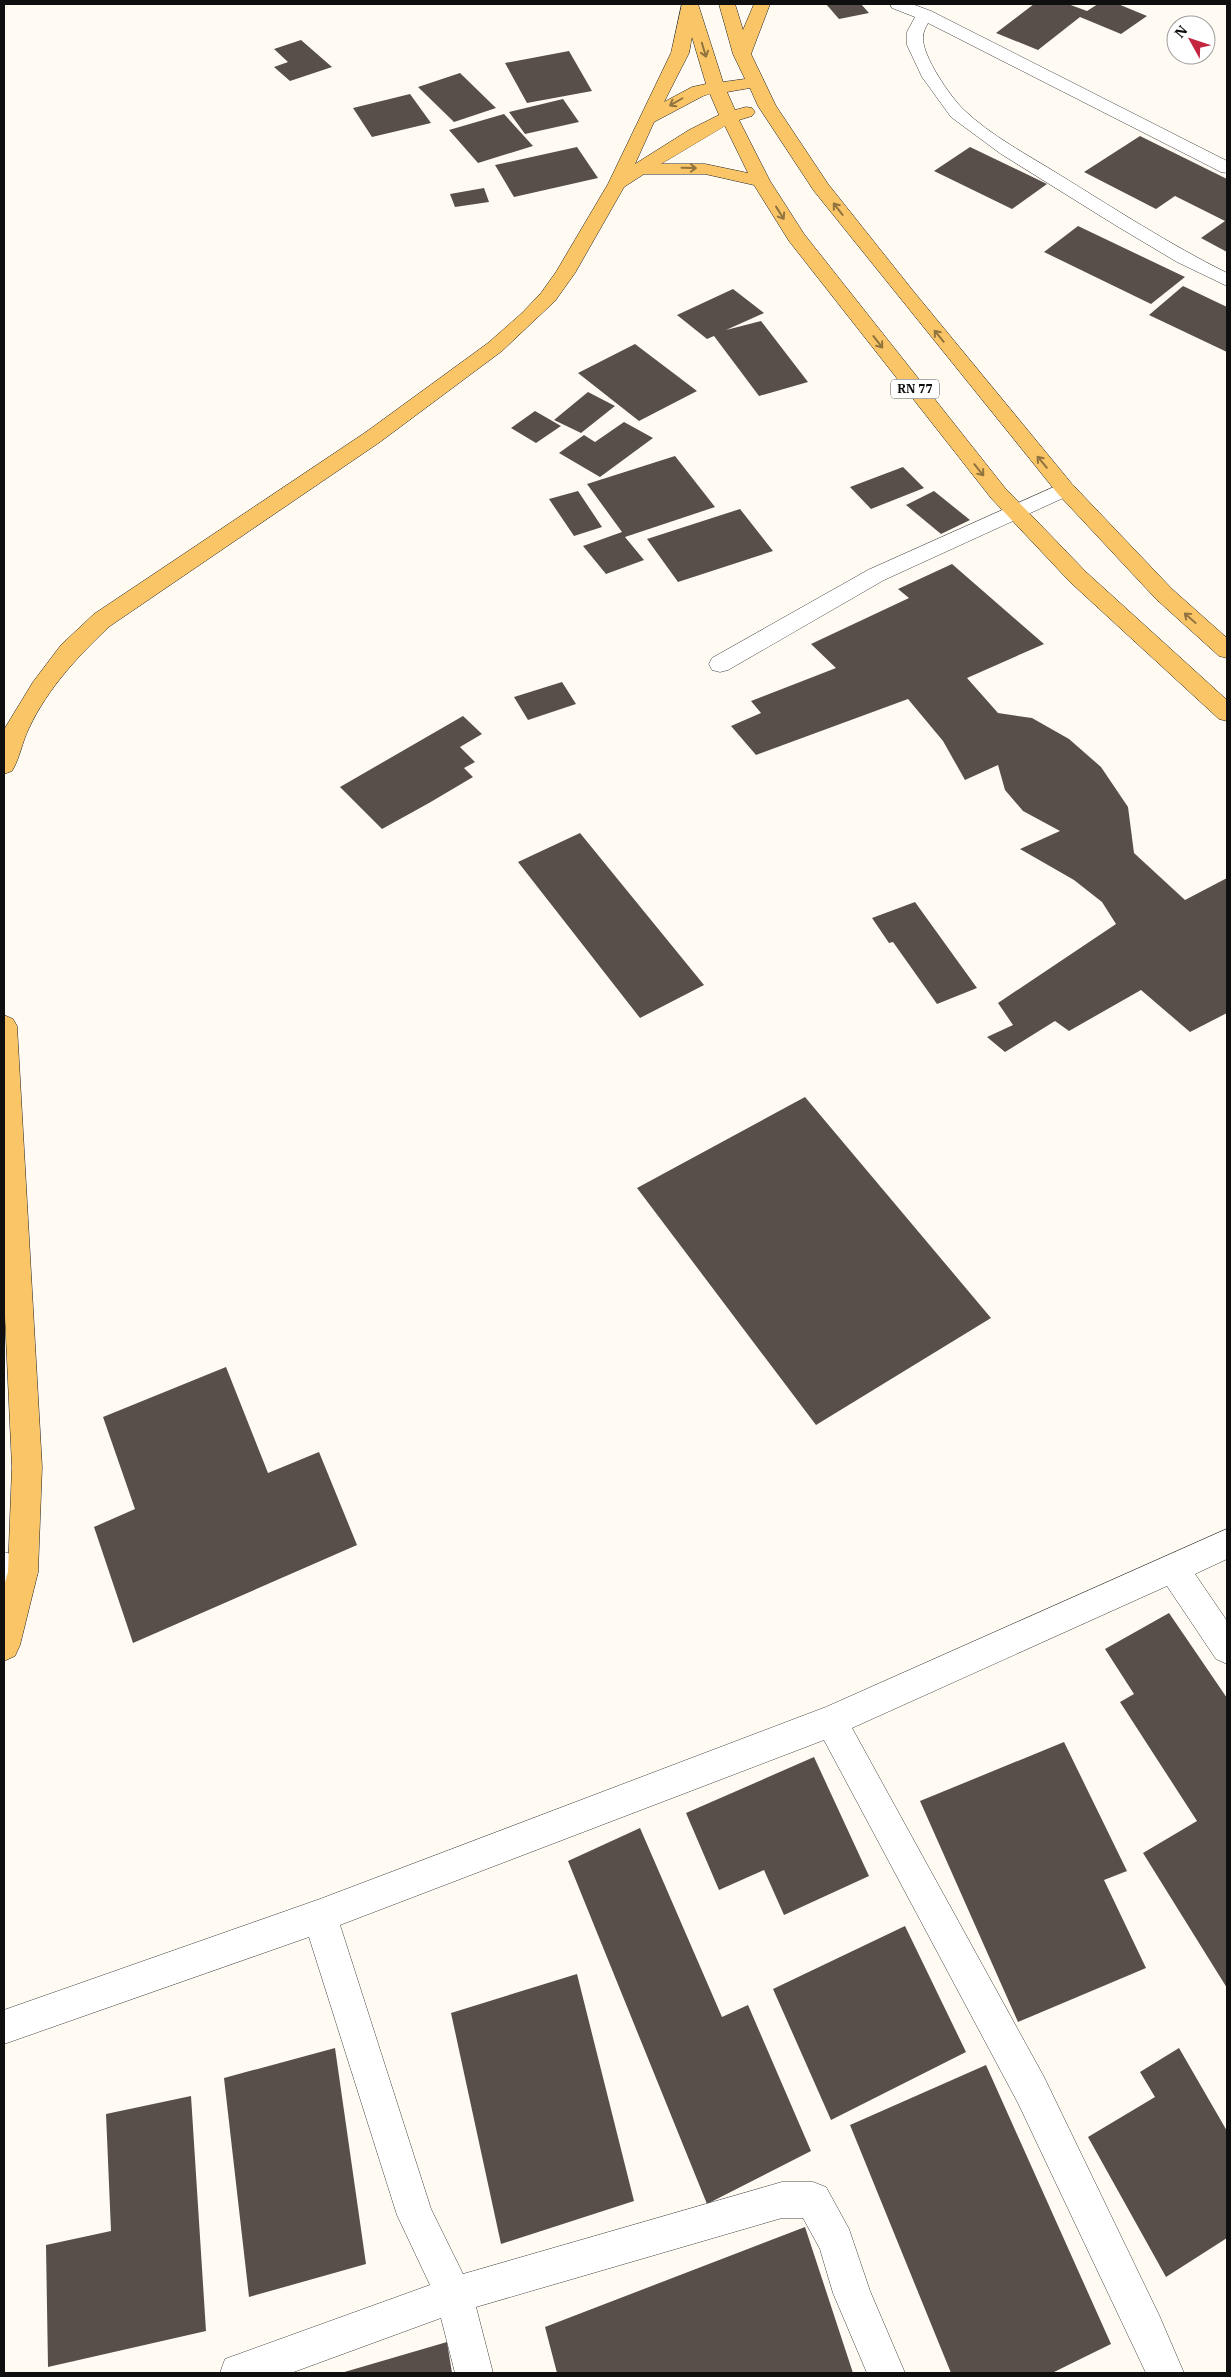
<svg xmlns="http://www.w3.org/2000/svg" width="1231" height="2377" font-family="'IBM Plex Serif',serif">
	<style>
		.building { fill: #584f4b }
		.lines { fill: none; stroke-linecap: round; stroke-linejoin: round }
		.minor-casing { stroke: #424242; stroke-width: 1 }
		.major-casing { stroke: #202020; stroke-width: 1 }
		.minor { fill: #fff; fill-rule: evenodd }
		.major { fill: #fac566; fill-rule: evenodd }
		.oneway { stroke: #90733f }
		.labels { text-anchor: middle; stroke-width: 5; stroke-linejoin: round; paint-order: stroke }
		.shield { fill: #fff; stroke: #575757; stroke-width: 1 }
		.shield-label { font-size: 12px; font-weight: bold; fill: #0f0f0f }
	</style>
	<rect width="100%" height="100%" fill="#fffbf2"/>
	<path class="building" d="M826 4H861L869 13 839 19Z
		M1034 4H1068L1087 11 1098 4H1118L1147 16 1121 34 1080 17 1038 50 996 33Z
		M301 40 332 67 290 81 274 67 288 62 274 49Z
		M569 51 592 91 527 103 505 63Z
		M460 73 496 108 454 122 418 87Z
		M410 94 431 123 372 137 353 108Z
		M563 99 579 122 525 134 509 112Z
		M504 114 533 146 478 163 449 130Z
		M1140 136 1227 179V252L1201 238 1225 221 1175 196 1156 209 1084 172Z
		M577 147 598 178 514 197 495 165Z
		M970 147 1047 184 1012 209 934 171Z
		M484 188 489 202 455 207 450 194Z
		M1078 226 1185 277 1151 304 1044 252Z
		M1183 286 1227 307V352L1149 315Z
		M733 289 764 313 726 330 761 321 808 382 759 396 714 336 707 339 677 315Z
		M635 344 697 391 639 421 578 373Z
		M588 392 615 406 581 433 554 420Z
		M535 411 561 426 536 443 511 428Z
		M624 422 653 438 600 477 559 453 584 435 595 442Z
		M675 456 715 507 625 537 644 560 606 574 583 546 622 532 587 484Z
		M903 467 924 488 871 509 850 487Z
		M578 491 602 527 574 536 549 499Z
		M934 491 970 520 941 534 906 505Z
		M740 509 773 551 678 582 647 539Z
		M952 564 1044 644 967 678 998 713 1032 718 1069 739 1101 767 1128 807 1134 853 1185 900 1227 878V1013L1190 1032 1141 990 1069 1031 1055 1021 1005 1052 987 1037 1013 1025 998 1003 1116 924 1102 902 1074 880 1020 849 1060 831 1023 811 1005 790 998 765 965 780 943 741 908 699 756 755 731 726 761 713 751 701 836 668 811 644 909 598 898 589Z
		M562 682 576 704 528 720 514 697Z
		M463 716 482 734 460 747 475 762 464 768 473 777 429 803 382 829 340 787Z
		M580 833 704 985 640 1018 518 862Z
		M915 902 977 988 937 1004 893 942 889 943 872 918Z
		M805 1097 991 1318 816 1425 637 1188Z
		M226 1367 268 1473 319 1452 357 1545 133 1643 94 1527 135 1509 103 1417Z
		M1169 1613 1227 1698V1988L1143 1853 1197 1821 1120 1702 1134 1694 1105 1649Z
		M1064 1742 1127 1871 1104 1880 1146 1968 1018 2022 920 1801Z
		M814 1757 869 1876 784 1915 764 1870 719 1890 686 1813Z
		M640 1828 722 2017 748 2005 811 2151 707 2204 568 1861Z
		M905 1926 966 2052 831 2120 773 1989Z
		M577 1974 634 2201 501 2244 451 2013Z
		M335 2048 366 2264 249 2297 224 2078Z
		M1179 2048 1227 2131V2238L1166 2277 1088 2137 1155 2097 1140 2072Z
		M986 2065 1111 2344 1052 2373H951L850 2125Z
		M191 2096 206 2331 48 2367 46 2245 111 2231 106 2114Z
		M805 2227 853 2373H557L545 2327Z
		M447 2342 452 2373H341Z"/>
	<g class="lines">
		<defs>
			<path id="minor" d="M890 4H912L931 11 1227 161V173L1221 172 928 23C926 27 923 32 923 37 922 56 950 96 963 109 991 136 1028 155 1060 175 1115 209 1169 244 1227 273V286L1177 262 1115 225 1001 154 951 117 922 77 907 45V32L915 17 892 8Z
				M1065 482 1072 484 1076 489 1072 494 884 580 728 670 720 672 712 670 709 664 712 658 868 570Z
				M1227 1529V1559L1195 1574 1227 1621V1664L1216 1659 1167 1586 852 1728 1044 2077 1159 2315 1184 2373H1146L1018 2103 824 1740 340 1925 431 2209 463 2274 782 2182H813L826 2187 849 2229 870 2291 905 2373H867L833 2293 820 2249 803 2218H782L476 2307 493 2373H455L441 2318 291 2373H220L225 2359 430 2285 397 2215 309 1937 4 2044V2010L320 1899 826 1707Z
				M4 1552 34 1561 38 1572 34 1583 23 1587 4 1582Z"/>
			<path id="major" d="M682 4H698L723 82 745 79 733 54 719 4H735L743 30 754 4H770L751 54 776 106 828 184 914 292 1072 484 1172 589 1227 638V658L1219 656 1156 599 1058 494 814 191 758 106 750 88 727 92 735 110 746 107 752 108 755 112 752 116 739 120 770 181 804 234 1005 488 1086 572 1227 700V721L1219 719 1070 582 991 498 789 241 754 185 705 174H644L624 187 575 273 555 301 502 351 380 442 110 626C78 656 48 688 29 728 22 742 20 758 12 771L4 774 5 728 33 682 61 645 94 614 366 432 488 343 522 313 541 293 556 272 608 184 671 53ZM692 37 706 84 692 87 664 102 689 53ZM710 94 719 115 689 130 635 164 654 122 703 96ZM725 126 748 173 705 164H661Z
				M4 1015 13 1019 17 1026 42 1467 38 1572 20 1645 15 1656 4 1661V1586L8 1572 12 1467 4 1294Z"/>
		</defs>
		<use href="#minor" class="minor-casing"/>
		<use href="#major" class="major-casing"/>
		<use href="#minor" class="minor"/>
		<use href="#major" class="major"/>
	</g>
	<defs><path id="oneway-shaft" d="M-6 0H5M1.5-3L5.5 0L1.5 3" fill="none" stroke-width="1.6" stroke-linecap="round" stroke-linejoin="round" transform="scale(1.25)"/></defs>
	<g class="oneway">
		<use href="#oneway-shaft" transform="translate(704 50) rotate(73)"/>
		<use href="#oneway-shaft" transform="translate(676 102) rotate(150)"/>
		<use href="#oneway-shaft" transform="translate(689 168) rotate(1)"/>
		<use href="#oneway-shaft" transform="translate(838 209) rotate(-128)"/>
		<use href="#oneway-shaft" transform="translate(780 213) rotate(58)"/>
		<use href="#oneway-shaft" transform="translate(939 336) rotate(-129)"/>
		<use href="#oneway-shaft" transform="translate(878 342) rotate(52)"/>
		<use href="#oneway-shaft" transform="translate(1042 462) rotate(-130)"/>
		<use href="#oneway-shaft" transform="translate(979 470) rotate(51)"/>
		<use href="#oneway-shaft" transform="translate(1190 618) rotate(-139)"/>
	</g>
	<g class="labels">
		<rect class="shield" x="891" y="379.5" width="48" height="19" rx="4"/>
		<g class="shield-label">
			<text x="915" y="393">RN 77</text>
		</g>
	</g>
	<rect width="1231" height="2377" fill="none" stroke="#0f0f0f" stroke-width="10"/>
	<g transform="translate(1191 40) rotate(310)"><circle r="24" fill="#ffffff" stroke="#9f9f9f"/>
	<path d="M0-4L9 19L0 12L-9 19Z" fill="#c3243e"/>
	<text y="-8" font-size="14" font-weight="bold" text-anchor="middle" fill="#0f0f0f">N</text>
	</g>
</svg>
